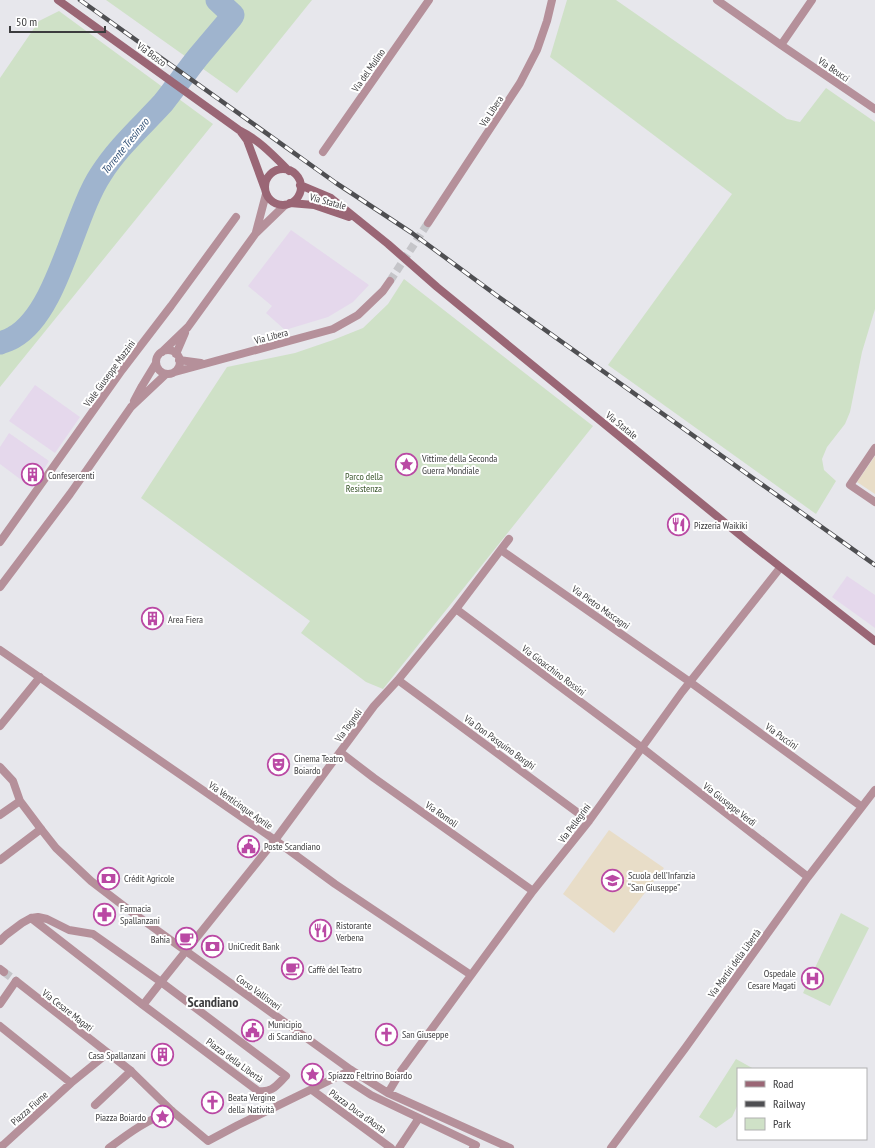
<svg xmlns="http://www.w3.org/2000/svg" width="875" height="1148" font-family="'PT Sans Narrow',sans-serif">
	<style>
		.commercial { fill: #e5d8ec }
		.education { fill: #e8ddc8 }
		.green { fill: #cfe1c7 }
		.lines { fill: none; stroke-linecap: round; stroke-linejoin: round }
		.river { stroke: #9fb4ce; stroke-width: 23 }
		.minor-tunnel { stroke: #c5c5c9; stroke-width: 8; stroke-dasharray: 8 4; stroke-linecap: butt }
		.tertiary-tunnel { stroke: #c5c5c9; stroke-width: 8; stroke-dasharray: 8 4; stroke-linecap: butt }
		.pedestrian { stroke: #b5909a; stroke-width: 8 }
		.minor { stroke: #b5909a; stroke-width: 8 }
		.tertiary { stroke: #b5909a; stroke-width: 8 }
		.secondary { stroke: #9a6675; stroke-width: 8 }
		.rail-casing { stroke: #4f4f52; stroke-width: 4.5 }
		.rail { stroke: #fff; stroke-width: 3; stroke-dasharray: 9; stroke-linecap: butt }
		.labels { text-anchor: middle; stroke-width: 4; stroke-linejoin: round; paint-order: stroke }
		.street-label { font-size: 10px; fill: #3c3c3e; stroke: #fff }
		.poi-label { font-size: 10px; fill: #3c3c3e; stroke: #fff; text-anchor: start }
		.park-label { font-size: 10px; fill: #39552b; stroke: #fff }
		.water-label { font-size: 11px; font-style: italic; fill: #315076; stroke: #fff }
		.district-label { font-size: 14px; font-weight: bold; fill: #3c3c3e; stroke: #fff }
	</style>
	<rect width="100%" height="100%" fill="#e7e7ec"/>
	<path class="commercial" d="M291 230 369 285 353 302 328 317 285 330 266 313 272 306 248 286Z
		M35 385 80 417 55 453 9 421Z
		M9 433 49 461 32 488 0 464V447Z
		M847 576 875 595V628L832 597Z"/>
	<path class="education" d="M875 456V494L857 482Z
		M609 830 664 868 614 933 563 894Z"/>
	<path class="green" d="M106 0H312L237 93Z
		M567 0H616L787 119 800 122 826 88 875 122V309L862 352 850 412 845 424 827 447 822 459 824 470 836 481 816 514 608 365 732 194 550 57Z
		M59 11 213 124 0 387V78L39 21Z
		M404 279 593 426 383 689 366 682 301 633 310 621 141 498 227 367 295 353 333 340 363 328 388 304Z
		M841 913 869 928 830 1006 803 993Z
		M736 1059 754 1069H738V1104L732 1117 716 1128 699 1117Z"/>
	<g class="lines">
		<path class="river" d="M0 343C5 341 10 340 14 337 58 312 73 216 101 174 118 147 142 126 163 103 175 88 186 72 198 57 209 44 220 31 231 18L233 15 217 0"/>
		<path class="minor-tunnel" d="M4 972 16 981"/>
		<path class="tertiary-tunnel" d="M390 281 428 223"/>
		<path class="pedestrian" d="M41 829 56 848 91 881 129 910 351 1070
			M161 982 275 840
			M0 1004 16 981
			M340 1075 371 1095 476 1145 473 1148
			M312 1090 391 1148
			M95 1105 131 1071
			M109 1148C129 1133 148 1119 172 1111
			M399 1148 419 1118"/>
		<path class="minor" d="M717 0 781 45 875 109
			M781 45 812 0
			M323 152 429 0
			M875 448 850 485 875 502
			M0 542 122 370 171 306 236 217
			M501 550 690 682 862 807
			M456 609 641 747 808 877
			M0 650 275 840 335 884 471 975
			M398 680 589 821
			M0 726 40 677
			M340 752 374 778 533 891
			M0 767 13 781 20 801 41 829 0 860
			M0 815 20 801
			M275 840 374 706 398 680 456 609 509 539
			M0 941 6 935 22 923 31 918 38 917 47 919 69 930 93 934 161 982 286 1076C276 1086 272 1093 258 1091L143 1005 31 918
			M0 969 4 972
			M16 981 131 1071 172 1111 208 1141 238 1125 351 1070 388 1093 510 1148
			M143 1005 161 982
			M0 1026 71 1083 1 1147 0 1146
			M71 1083 108 1053
			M388 1093 401 1071 480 963 533 891 589 821 682 692 780 568
			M611 1148 686 1047 808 877 875 790"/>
		<path class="tertiary" d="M428 223 520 83 537 50 547 21 552 0
			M256 232 266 194
			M156 362a12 12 0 1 1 24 0a12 12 0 1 1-24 0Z
			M162 352 188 327 256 233 285 205
			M176 354 185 333
			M179 360 201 363
			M175 372 333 329 358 315 383 291 390 281
			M134 401 142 386 156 363
			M0 587 70 494 131 407 166 374"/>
		<path class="secondary" d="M58 0 239 130C259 140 273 155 289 171
			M241 132 247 140 265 189
			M265 187a18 18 0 1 1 36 0a18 18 0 1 1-36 0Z
			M300 185 331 198 388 244 437 287 746 540 875 641
			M290 203 314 205 349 217"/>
		<defs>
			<path id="rail" d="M80 0 336 183 412 233 496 295 875 565"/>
		</defs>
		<use href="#rail" class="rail-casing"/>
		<use href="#rail" class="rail"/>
	</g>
	<defs>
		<symbol id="sight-ring" viewBox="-11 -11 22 22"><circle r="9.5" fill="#fff" stroke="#ba49a4" stroke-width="1.5"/><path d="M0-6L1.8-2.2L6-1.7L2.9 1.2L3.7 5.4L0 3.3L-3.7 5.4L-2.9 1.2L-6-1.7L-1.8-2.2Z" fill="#ba49a4"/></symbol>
		<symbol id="building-ring" viewBox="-11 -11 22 22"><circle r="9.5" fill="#fff" stroke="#ba49a4" stroke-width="1.5"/><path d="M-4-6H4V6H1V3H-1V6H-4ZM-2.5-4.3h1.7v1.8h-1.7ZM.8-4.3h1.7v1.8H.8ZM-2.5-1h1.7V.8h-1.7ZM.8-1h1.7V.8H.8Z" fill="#ba49a4"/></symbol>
		<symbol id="restaurant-ring" viewBox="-11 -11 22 22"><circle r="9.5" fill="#fff" stroke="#ba49a4" stroke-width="1.5"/><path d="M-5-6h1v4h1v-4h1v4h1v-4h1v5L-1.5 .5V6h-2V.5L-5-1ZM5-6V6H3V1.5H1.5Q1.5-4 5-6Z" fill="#ba49a4"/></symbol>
		<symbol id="theatre-ring" viewBox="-11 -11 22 22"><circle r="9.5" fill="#fff" stroke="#ba49a4" stroke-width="1.5"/><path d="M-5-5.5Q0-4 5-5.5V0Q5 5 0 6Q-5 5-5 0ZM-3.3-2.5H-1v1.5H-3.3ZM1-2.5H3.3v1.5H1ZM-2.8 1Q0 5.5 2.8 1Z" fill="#ba49a4"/></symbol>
		<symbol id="civic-ring" viewBox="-11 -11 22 22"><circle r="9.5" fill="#fff" stroke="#ba49a4" stroke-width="1.5"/><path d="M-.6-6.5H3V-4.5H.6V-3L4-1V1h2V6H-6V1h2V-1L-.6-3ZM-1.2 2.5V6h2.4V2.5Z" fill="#ba49a4"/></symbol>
		<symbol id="bank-ring" viewBox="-11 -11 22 22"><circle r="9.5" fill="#fff" stroke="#ba49a4" stroke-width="1.5"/><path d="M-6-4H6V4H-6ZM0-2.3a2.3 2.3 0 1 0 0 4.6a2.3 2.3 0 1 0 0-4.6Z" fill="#ba49a4"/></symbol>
		<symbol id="school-ring" viewBox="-11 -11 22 22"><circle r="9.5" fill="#fff" stroke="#ba49a4" stroke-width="1.5"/><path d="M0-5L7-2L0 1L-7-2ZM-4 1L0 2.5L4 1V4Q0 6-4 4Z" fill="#ba49a4"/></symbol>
		<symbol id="pharmacy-ring" viewBox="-11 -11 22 22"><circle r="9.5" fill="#fff" stroke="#ba49a4" stroke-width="1.5"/><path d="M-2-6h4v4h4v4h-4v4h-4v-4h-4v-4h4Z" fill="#ba49a4"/></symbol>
		<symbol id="cafe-ring" viewBox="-11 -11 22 22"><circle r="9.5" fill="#fff" stroke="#ba49a4" stroke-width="1.5"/><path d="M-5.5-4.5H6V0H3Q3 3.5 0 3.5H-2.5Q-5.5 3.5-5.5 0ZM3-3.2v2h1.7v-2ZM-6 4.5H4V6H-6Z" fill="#ba49a4"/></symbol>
		<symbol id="hospital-ring" viewBox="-11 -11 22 22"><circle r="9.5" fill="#fff" stroke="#ba49a4" stroke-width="1.5"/><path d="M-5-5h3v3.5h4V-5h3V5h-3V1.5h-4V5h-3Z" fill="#ba49a4"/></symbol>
		<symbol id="church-ring" viewBox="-11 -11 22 22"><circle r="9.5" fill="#fff" stroke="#ba49a4" stroke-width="1.5"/><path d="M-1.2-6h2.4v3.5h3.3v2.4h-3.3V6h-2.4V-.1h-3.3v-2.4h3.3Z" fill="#ba49a4"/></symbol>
	</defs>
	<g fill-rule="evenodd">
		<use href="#sight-ring" x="394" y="452" width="25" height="25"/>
		<use href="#building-ring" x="20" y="462" width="25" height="25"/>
		<use href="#restaurant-ring" x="666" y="512" width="25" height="25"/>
		<use href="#building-ring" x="140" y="606" width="25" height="25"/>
		<use href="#theatre-ring" x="266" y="752" width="25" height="25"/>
		<use href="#civic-ring" x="236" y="834" width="25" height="25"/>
		<use href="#bank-ring" x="96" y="866" width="25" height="25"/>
		<use href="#school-ring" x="600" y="868" width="25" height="25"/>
		<use href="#pharmacy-ring" x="92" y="902" width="25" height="25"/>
		<use href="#restaurant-ring" x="308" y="918" width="25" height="25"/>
		<use href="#cafe-ring" x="174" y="926" width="25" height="25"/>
		<use href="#bank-ring" x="200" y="934" width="25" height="25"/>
		<use href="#cafe-ring" x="280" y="956" width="25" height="25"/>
		<use href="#hospital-ring" x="800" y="966" width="25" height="25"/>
		<use href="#civic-ring" x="240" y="1018" width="25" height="25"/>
		<use href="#church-ring" x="374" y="1022" width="25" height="25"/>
		<use href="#building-ring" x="150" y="1042" width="25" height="25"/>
		<use href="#sight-ring" x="300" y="1062" width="25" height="25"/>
		<use href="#church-ring" x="200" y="1090" width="25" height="25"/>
		<use href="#sight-ring" x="150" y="1104" width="25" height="25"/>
	</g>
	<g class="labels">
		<g class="street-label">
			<text transform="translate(152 54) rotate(36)" y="4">Via Bosco</text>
			<text transform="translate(834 69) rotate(34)" y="4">Via Beucci</text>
			<text transform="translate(368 70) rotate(-55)" y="4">Via del Mulino</text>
			<text transform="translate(491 111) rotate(-57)" y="4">Via Libera</text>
			<text transform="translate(328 201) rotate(15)" y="4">Via Statale</text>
			<text transform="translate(271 336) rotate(-15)" y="4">Via Libera</text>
			<text transform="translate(109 373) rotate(-54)" y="4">Viale Giuseppe Mazzini</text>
			<text transform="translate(622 425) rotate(39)" y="4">Via Statale</text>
			<text transform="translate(601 607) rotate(35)" y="4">Via Pietro Mascagni</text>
			<text transform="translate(554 670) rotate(37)" y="4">Via Gioacchino Rossini</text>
			<text transform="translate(348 725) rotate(-54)" y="4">Via Tognoli</text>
			<text transform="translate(782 736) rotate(36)" y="4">Via Puccini</text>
			<text transform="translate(500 742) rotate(36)" y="4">Via Don Pasquino Borghi</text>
			<text transform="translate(730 804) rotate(38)" y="4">Via Giuseppe Verdi</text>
			<text transform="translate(241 805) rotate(35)" y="4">Via Venticinque Aprile</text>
			<text transform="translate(442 814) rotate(35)" y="4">Via Romoli</text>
			<text transform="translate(574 823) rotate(-53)" y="4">Via Pellegrini</text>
			<text transform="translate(734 963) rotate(-54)" y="4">Via Martiri della Libertà</text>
			<text transform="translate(259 992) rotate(36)" y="4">Corso Vallisneri</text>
			<text transform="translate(68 1010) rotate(38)" y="4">Via Cesare Magati</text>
			<text transform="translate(235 1060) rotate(36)" y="4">Piazza della Libertà</text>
			<text transform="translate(29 1108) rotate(-42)" y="4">Piazza Fiume</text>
			<text transform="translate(358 1111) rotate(36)" y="4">Piazza Duca d'Aosta</text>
		</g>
		<g class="poi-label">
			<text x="422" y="462">Vittime della Seconda<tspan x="422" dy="12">Guerra Mondiale</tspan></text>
			<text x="48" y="479">Confesercenti</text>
			<text x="694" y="529">Pizzeria Waikiki</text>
			<text x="168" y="623">Area Fiera</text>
			<text x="294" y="762">Cinema Teatro<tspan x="294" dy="12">Boiardo</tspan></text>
			<text x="264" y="850">Poste Scandiano</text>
			<text x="628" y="879">Scuola dell’Infanzia<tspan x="628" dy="12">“San Giuseppe”</tspan></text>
			<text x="124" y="882">Crédit Agricole</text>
			<text x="120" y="912">Farmacia<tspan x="120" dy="12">Spallanzani</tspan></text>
			<text x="336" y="929">Ristorante<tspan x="336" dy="12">Verbena</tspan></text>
			<text x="170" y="943" text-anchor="end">Bahia</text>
			<text x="228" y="950">UniCredit Bank</text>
			<text x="308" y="973">Caffè del Teatro</text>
			<text x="796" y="977" text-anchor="end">Ospedale<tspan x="796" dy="12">Cesare Magati</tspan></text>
			<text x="268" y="1028">Municipio<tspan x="268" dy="12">di Scandiano</tspan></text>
			<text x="402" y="1038">San Giuseppe</text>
			<text x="146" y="1059" text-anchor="end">Casa Spallanzani</text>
			<text x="328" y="1079">Spiazzo Feltrino Boiardo</text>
			<text x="228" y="1101">Beata Vergine<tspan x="228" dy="12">della Natività</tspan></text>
			<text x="146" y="1121" text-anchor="end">Piazza Boiardo</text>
		</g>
		<g class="park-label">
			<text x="364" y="480">Parco della<tspan x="364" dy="12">Resistenza</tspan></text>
		</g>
		<g class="water-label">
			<text transform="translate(125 146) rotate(-51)" y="4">Torrente Tresinaro</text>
		</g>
		<g class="district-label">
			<text x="213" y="1007">Scandiano</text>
		</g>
	</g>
	<rect x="737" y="1068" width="130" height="72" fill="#ffffff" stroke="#b1b1b2"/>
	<rect x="745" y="1081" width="20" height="6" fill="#9a6675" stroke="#b1b1b2"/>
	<text x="773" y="1088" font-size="12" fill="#3c3c3e">Road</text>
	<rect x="745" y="1101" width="20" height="6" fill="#4f4f52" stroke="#b1b1b2"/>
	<text x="773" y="1108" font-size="12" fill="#3c3c3e">Railway</text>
	<rect x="745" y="1118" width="20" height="12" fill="#cfe1c7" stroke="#b1b1b2"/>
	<text x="773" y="1128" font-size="12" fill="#3c3c3e">Park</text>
	<path d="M10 26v6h95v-6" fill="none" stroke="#3c3c3e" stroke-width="2"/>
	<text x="16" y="26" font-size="12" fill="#3c3c3e" stroke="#ffffff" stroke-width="3" paint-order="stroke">50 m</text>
</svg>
